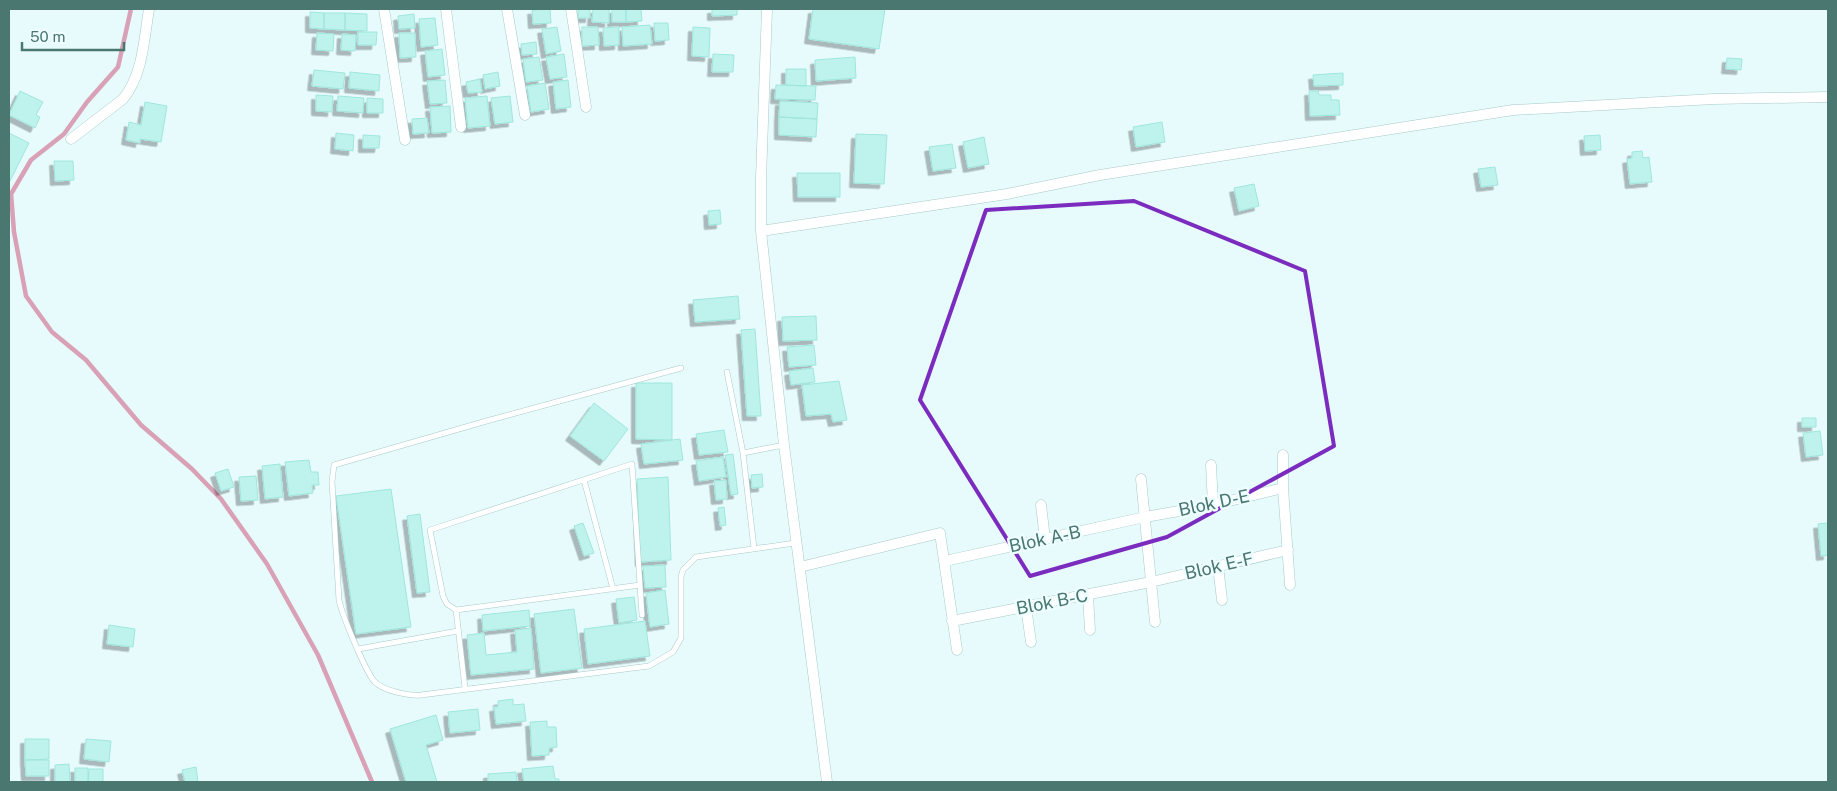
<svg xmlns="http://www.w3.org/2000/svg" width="1837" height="791" font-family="'Public Sans',sans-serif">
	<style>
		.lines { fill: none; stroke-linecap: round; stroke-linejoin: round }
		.stream { stroke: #d9a1b5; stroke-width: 4.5 }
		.building { fill: #bef3ed; stroke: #9ee6dc; filter: url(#shadow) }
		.lane-casing { stroke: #a7cac8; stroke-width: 6 }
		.street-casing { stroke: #a7cac8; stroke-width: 11 }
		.lane { stroke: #fff; stroke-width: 5 }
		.street { stroke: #fff; stroke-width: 10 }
		.marked { fill: none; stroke: #7b2cbf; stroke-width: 4; stroke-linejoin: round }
		.labels { text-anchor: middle; stroke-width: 5; stroke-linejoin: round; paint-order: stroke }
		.street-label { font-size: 18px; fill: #4a7770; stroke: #eefdff }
	</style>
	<defs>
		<filter id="shadow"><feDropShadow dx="-4.5" dy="4.5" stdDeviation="0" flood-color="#0004"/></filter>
	</defs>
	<rect width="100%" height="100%" fill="#e7fbfd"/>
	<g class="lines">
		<path class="stream" d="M131 9 118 67 87 102 64 134 31 160 11 194 14 232 26 296 52 332 86 360 141 425 192 469 221 499 267 564 318 655 372 782"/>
	</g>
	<path class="building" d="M550 9 551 23 533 24 532 10Z
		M578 9H590V18H578Z
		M593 9H609V23L592 22Z
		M612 9H626V22H612Z
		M626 9H641L642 21 626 22Z
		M712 9H737V15L712 16Z
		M813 9H885L879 49 809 39Z
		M310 12 324 13V29L310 28Z
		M324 13H345V30L324 29Z
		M345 13 367 14V31L345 30Z
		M414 14 415 28 399 29 398 16Z
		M435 18 438 45 421 47 419 19Z
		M654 23H668L669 40 655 41Z
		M650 25 652 44 623 46 622 27Z
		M557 27 561 51 546 54 542 29Z
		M582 27H598L599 45 582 46Z
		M619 27V45L604 46 603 28Z
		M693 27 710 28 709 57 692 56Z
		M358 32H377L376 45H358Z
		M317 33 334 34 333 51 316 50Z
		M399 33H415L416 57 400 58Z
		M342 34 356 35 355 51 341 50Z
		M536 42 537 54 522 55 521 44Z
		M442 49 445 75 428 77 425 51Z
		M564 54 567 77 550 79 546 57Z
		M713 54 734 55 733 72H712Z
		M539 57 543 80 526 82 523 59Z
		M855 57 856 78 816 81 815 60Z
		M1727 58 1742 59 1741 70 1726 69Z
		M786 69H806V86L786 85Z
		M314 70 345 73 343 89 312 86Z
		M350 72 380 75 379 91 349 88Z
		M498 72 500 86 485 89 483 75Z
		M1343 73V85L1314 86 1313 75Z
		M480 79 482 92 468 93 466 82Z
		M445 80 447 103 430 104 427 81Z
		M568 80 571 107 556 109 553 82Z
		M545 83 549 109 531 112 527 86Z
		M776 85 816 86 815 100 775 99Z
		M20 91 43 102 36 115 40 117 35 128 9 115Z
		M1309 91H1318L1319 95H1331V100H1339L1340 115 1310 116Z
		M316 95 333 96 332 112 316 111Z
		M338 96 364 98 363 113 337 111Z
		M487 96 490 126 468 128 465 98Z
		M510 96 513 122 495 124 491 98Z
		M367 98 383 99V113H367Z
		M780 101 818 103 817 119 779 117Z
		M145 102 167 106 161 142 140 139V143L126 140 129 122 141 125Z
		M450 106 451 132 432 133 430 107Z
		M779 117 817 119 816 137 779 135Z
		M427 118 429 133 413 134 412 119Z
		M1162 122 1165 142 1136 147 1133 127Z
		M9 133 29 143 10 181H9Z
		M336 133 354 135 353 151 335 149Z
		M856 134 887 135 884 184 854 183Z
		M363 135 380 136 379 148H363Z
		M1600 135 1601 150 1585 151 1584 136Z
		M984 137 989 164 968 168 963 142Z
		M952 144 956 168 933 171 929 147Z
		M1642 151 1643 158 1649 157 1652 182 1630 184 1627 159 1632 158V152Z
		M54 161H73L74 180 55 181Z
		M1495 167 1498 185 1481 187 1478 169Z
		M797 173H840V197H798Z
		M1254 184 1259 206 1239 211 1234 188Z
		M720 210 721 224 709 225 708 211Z
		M738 296 740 319 695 322 693 300Z
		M816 316 817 340 783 341 782 317Z
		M755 329 761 416H747L741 330Z
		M814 345 816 365 789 367 787 347Z
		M813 368 815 382 791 385 789 371Z
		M839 381 847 420 833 422 831 414 806 416 802 385Z
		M636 383H672V440L636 439Z
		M594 403 628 429 604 461 570 436Z
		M1802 418H1816V427H1802Z
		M724 430 728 452 699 455 696 434Z
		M1820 431 1823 455 1806 457 1803 433Z
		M680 439 683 460 644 464 641 444Z
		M733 454 738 494 731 495 725 455Z
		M723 457 726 477 699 481 696 461Z
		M309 460 311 472H318L319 485H312L313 493 289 496 285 462Z
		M280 464 283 497 265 499 262 466Z
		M228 469 234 487 221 491 215 473Z
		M762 474 763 487 752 488 751 475Z
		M256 476 258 500 241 501 239 477Z
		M668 477 671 560 640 562 637 479Z
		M726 480 727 499 716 500 714 481Z
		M391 489 411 627 356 634 336 496Z
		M724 507 726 525 720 526 718 508Z
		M420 514 430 592 417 593 407 516Z
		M583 523 594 553 584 556 574 526Z
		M1828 523V555L1821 556 1818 524Z
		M665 565 666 587 645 588 643 566Z
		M665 590 669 624 650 627 646 593Z
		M634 597 637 620 619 623 616 599Z
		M574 609 582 668 541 673 534 614Z
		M529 610 530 626 483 631 482 615Z
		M645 621 650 656 588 664 584 629Z
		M109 625 135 629 133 647 107 644Z
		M531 628 534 669 471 675 467 635 484 633 486 655 517 652 515 630Z
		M513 699V705L524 704 526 721 496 724 494 707H498V701Z
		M478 709 480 730 450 733 448 712Z
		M436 715 443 740 426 745 437 782H406L390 729Z
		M547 721V727H556L557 747 549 748V755L532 756 530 722Z
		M25 739H49V759L25 760Z
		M86 739 111 741 109 762 84 759Z
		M25 760H49V776H26Z
		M69 764 70 782H55V765Z
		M553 766 555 779H559V782H524L522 769Z
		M196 767 198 782H185L182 770Z
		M75 768H88V782H75Z
		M89 769H103V782H88Z
		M516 772 517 782H488V774Z"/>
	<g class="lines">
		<defs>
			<path id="lane" d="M681 368 490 420 334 465 332 482 339 600C342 615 365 670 374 681 383 691 409 696 421 695L649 666 673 652 681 638V577L683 570 696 557 795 543
				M727 372 743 453 754 548
				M743 453 784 445
				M584 480 613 589
				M640 585 456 610 447 604 443 596 430 530 632 464 642 615
				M456 610 465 688
				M358 649 458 631"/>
			<path id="street" d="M384 9 405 140
				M446 9 461 127
				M507 9 525 115
				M571 9 586 107
				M767 9 761 178V231L784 445 827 782
				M71 139 123 99C143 75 144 39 149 9
				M761 231 1007 194 1100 175 1513 110 1714 99 1828 97
				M1283 455V488L1290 585
				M1211 465 1213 505
				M1141 479 1155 622
				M1041 505 1045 539
				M945 561 1145 517 1213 505 1283 488
				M1218 566 1222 600
				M800 567 940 533 957 650
				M1088 595 1090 630
				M1026 607 1031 642
				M952 621 1151 582 1288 550"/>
		</defs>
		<use href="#lane" class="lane-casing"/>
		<use href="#street" class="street-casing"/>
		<use href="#lane" class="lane"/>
		<use href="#street" class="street"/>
	</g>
	<path class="marked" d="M1134 201 1305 271 1334 446 1167 537 1030 576 920 400 986 210Z"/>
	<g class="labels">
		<g class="street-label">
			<text transform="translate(1214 503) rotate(-12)" y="6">Blok D-E</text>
			<text transform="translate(1045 539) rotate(-12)" y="6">Blok A-B</text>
			<text transform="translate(1219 566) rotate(-13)" y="6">Blok E-F</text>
			<text transform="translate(1052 602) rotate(-11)" y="6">Blok B-C</text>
		</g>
	</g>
	<rect width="1837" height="791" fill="none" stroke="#4a7770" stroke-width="20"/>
	<path d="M22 42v8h102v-8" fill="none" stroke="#4a7770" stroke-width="2.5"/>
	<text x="30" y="42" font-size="15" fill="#4a7770" stroke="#eefdff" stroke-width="4" paint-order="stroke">50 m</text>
</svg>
